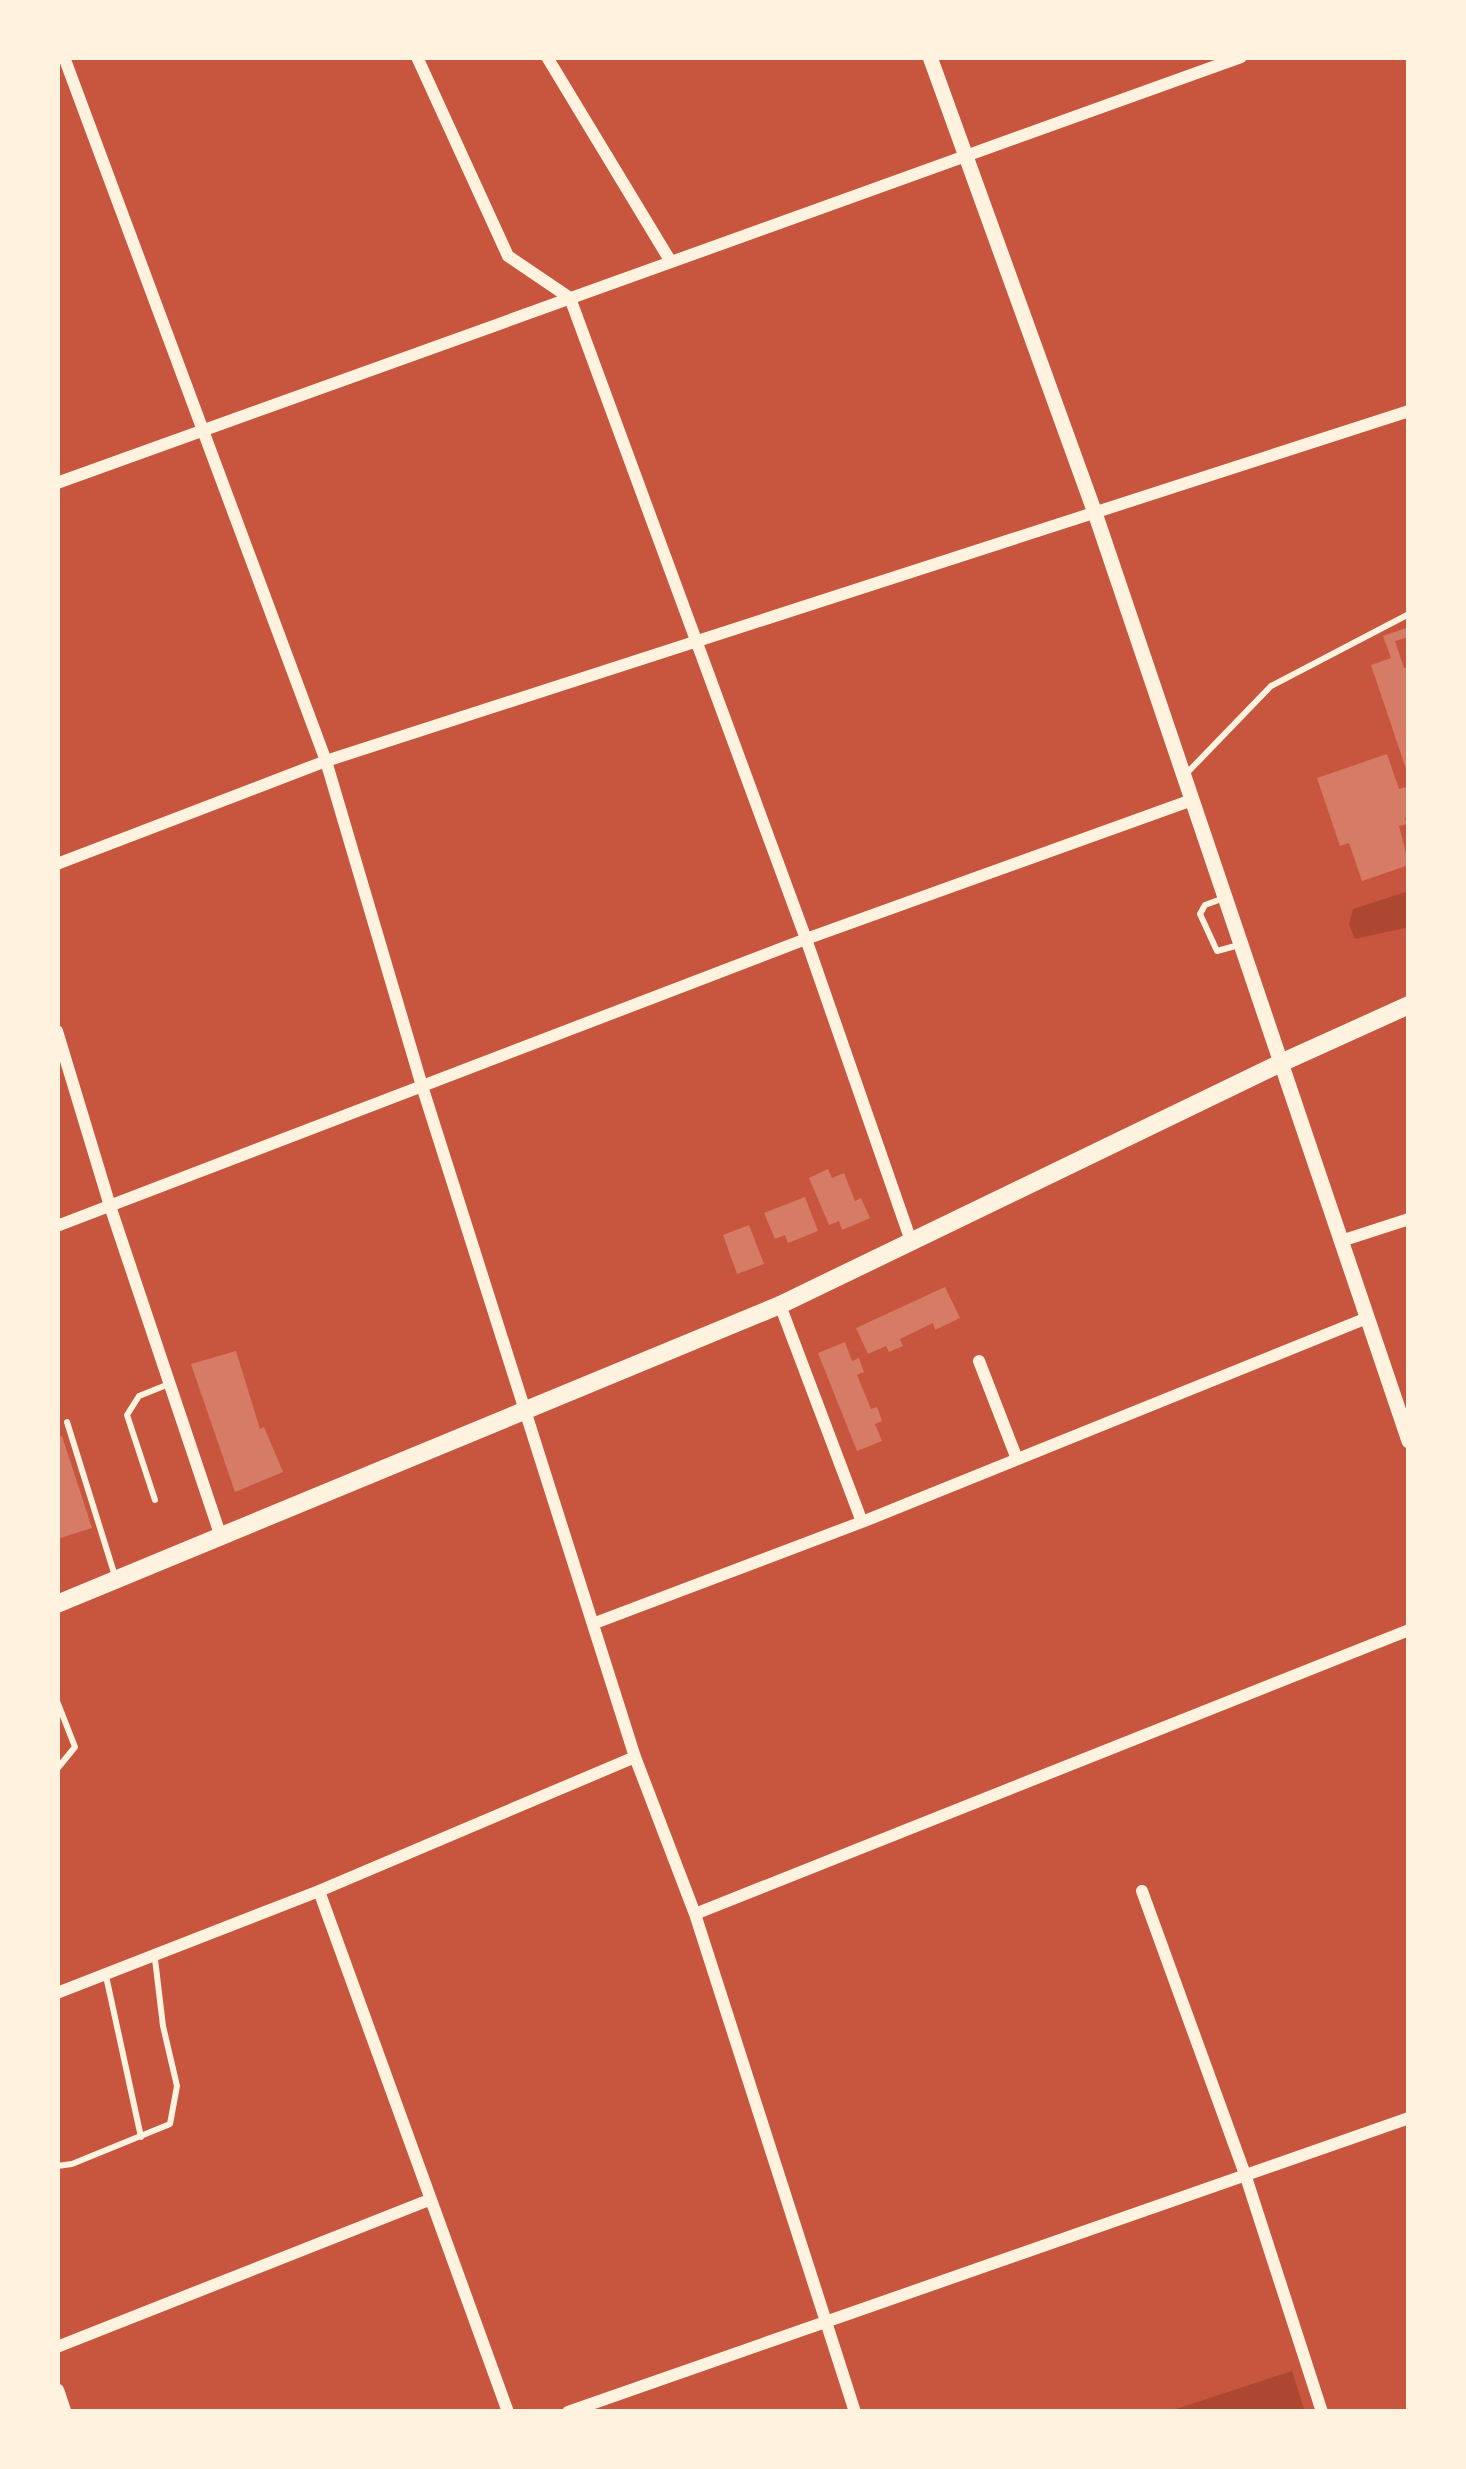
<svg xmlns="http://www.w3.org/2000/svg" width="1466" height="2469" font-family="Poppins,sans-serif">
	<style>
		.green { fill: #ae4732 }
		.building { fill: #d67c66 }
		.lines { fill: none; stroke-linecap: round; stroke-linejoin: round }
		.service { stroke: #fff3e0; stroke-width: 6 }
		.minor { stroke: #fff3e0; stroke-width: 12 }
		.tertiary { stroke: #fff3e0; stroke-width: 15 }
		.primary { stroke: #fff3e0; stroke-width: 18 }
	</style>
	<rect width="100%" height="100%" fill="#c8553d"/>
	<path class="green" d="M1409 891V927L1355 939 1349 925 1353 909Z
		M1292 2371 1305 2412H1167Z"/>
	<path class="building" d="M1409 627V637L1395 641 1404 668 1409 667 1408 775 1371 665 1391 658 1383 636Z
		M1387 754 1399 789 1409 786V817L1405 818 1407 824 1399 826 1409 865 1362 881 1349 843 1340 846 1317 778Z
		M828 1169 832 1178 844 1173 855 1201 861 1198 870 1218 842 1230 839 1221 829 1225 809 1178Z
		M805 1197 818 1231 788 1243 785 1235 775 1239 764 1213Z
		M749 1225 764 1264 737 1274 723 1235Z
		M945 1287 960 1318 935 1330 933 1323 900 1339 903 1346 889 1352 886 1346 868 1354 856 1328Z
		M845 1342 852 1361 859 1358 864 1372 857 1375 871 1409 877 1407 882 1421 875 1424 882 1441 857 1451 818 1353Z
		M236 1351 260 1429 264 1427 283 1472 235 1492 191 1364Z
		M62 1436 92 1528 57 1539V1438Z"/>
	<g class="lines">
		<path class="service" d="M1186 774 1271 686 1409 614
			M1224 898 1205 905 1200 914 1217 951 1239 945
			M67 1422 115 1576
			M155 1500 127 1415 139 1396 169 1384
			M57 1701 75 1747 57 1769
			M106 1976 141 2137
			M57 2166 72 2164 170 2124 177 2086 163 2026 155 1959"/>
		<path class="minor" d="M64 57 326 761 422 1086 635 1757 695 1914 855 2412
			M417 57 508 256 570 298 806 939 911 1241
			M547 57 671 262
			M57 483 1241 57
			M57 864 326 761 1409 411
			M57 1031 110 1206 221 1537
			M57 1226 806 939 1192 800
			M1341 1241 1409 1219
			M780 1305 862 1522
			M979 1361 1017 1459
			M595 1623 862 1522 1367 1318
			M319 1891 508 2412
			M1142 1891 1246 2177 1322 2412
			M695 1914 1409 1630
			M57 1993 319 1891 635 1757
			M57 2347 429 2200
			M568 2412 1409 2118"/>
		<path class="tertiary" d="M930 57 1095 513 1409 1441
			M57 2391 64 2412"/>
		<path class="primary" d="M57 1604 780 1305 1283 1062 1409 1005"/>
	</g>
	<rect width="1466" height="2469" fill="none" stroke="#fff3e0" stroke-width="120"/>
</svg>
